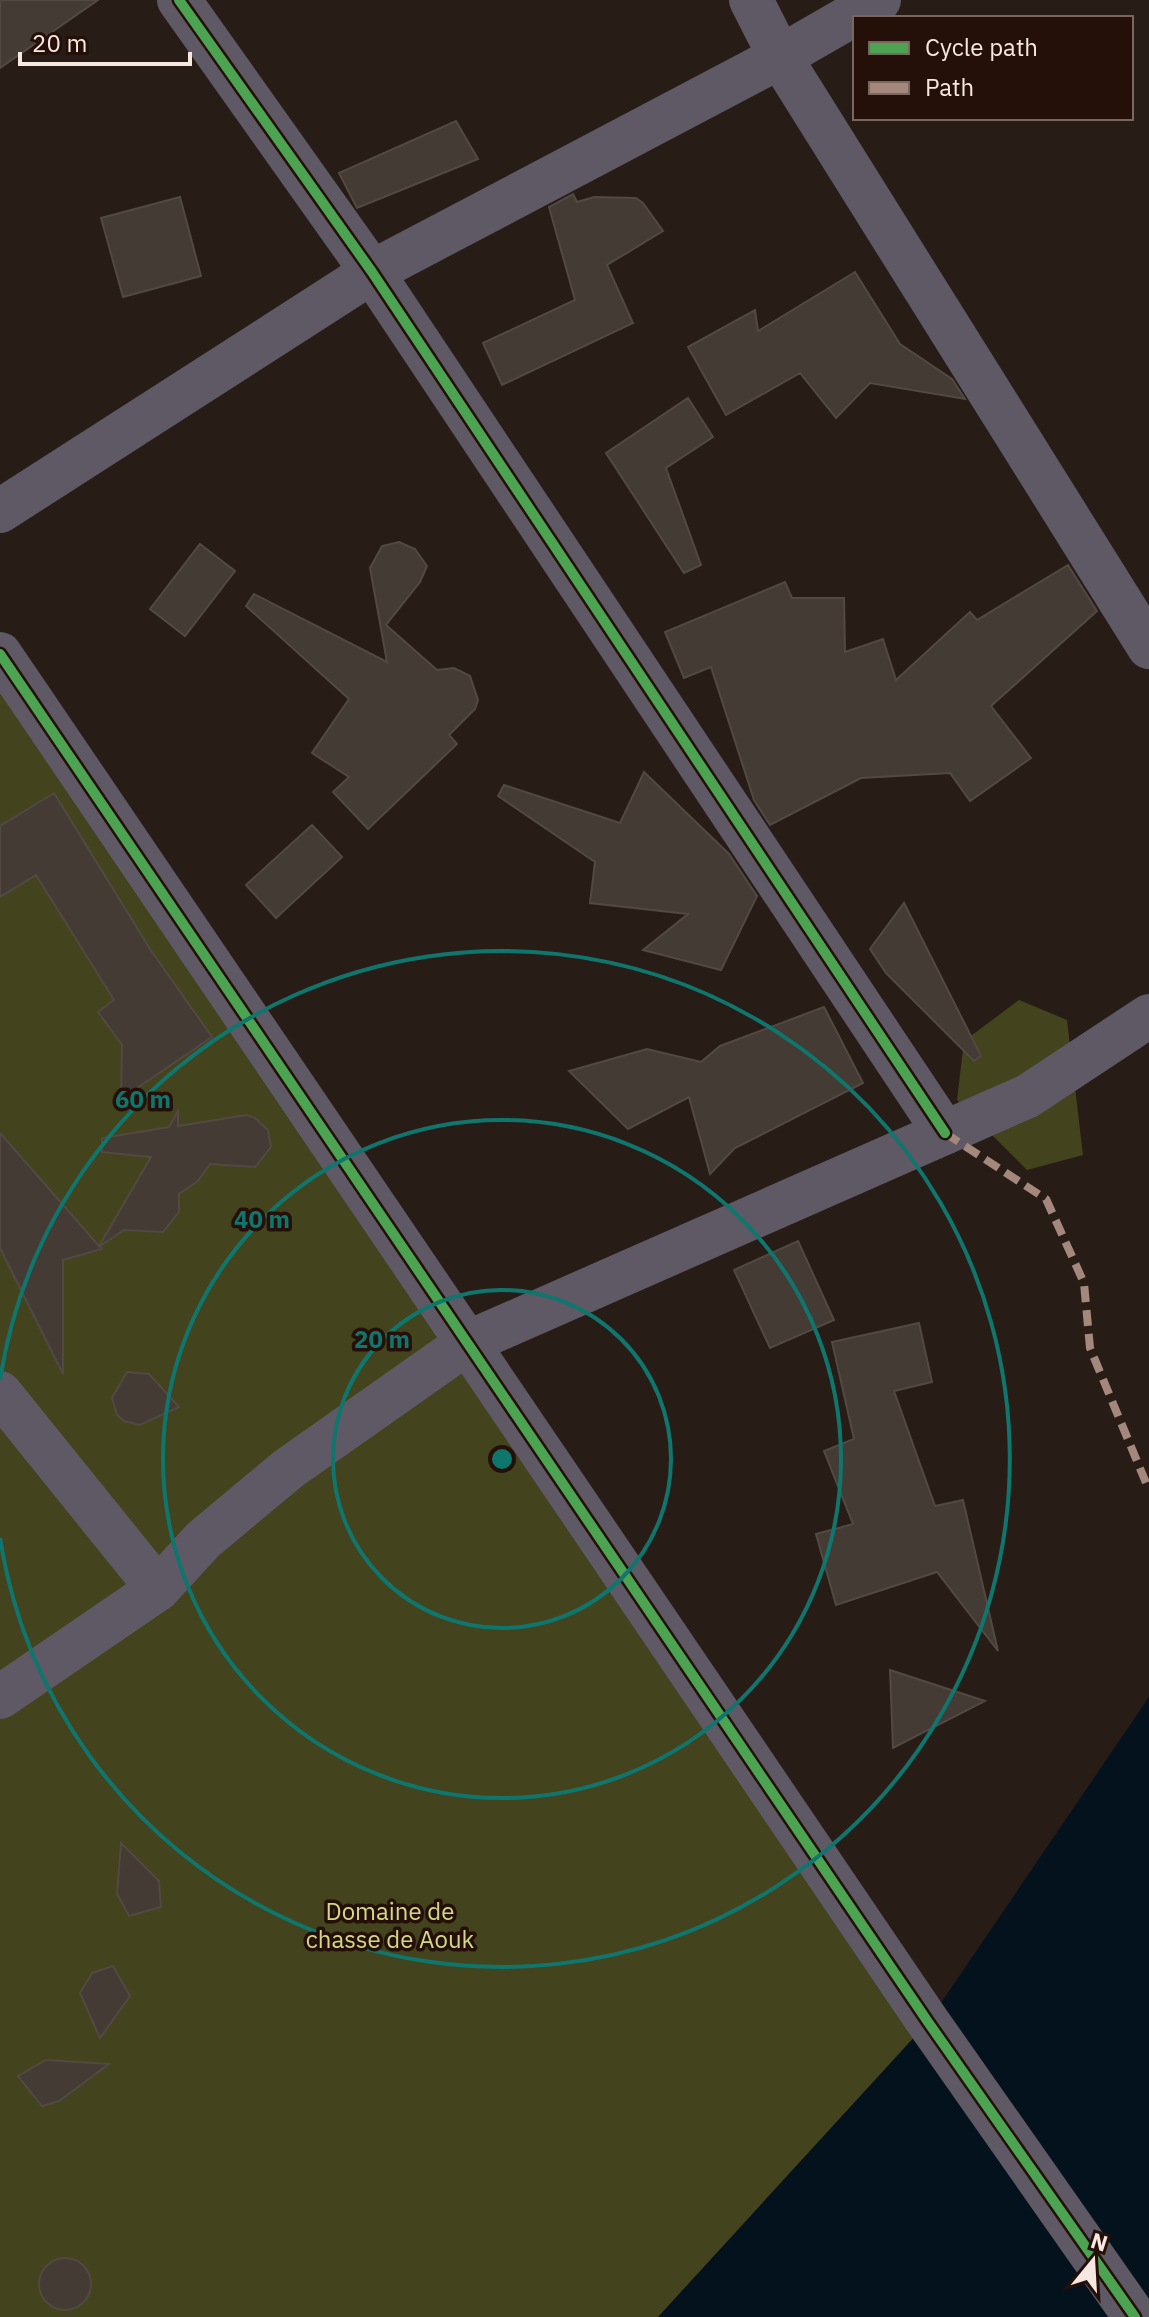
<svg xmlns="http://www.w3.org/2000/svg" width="1149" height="2317" font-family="'IBM Plex Sans',sans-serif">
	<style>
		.green { fill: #43431e }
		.water { fill: #04121d }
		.building { fill: #443b35; stroke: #524943; stroke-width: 2 }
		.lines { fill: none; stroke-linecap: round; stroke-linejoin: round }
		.minor { stroke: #5e5964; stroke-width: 44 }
		.quiet { stroke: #a5887d; stroke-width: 8; stroke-dasharray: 16 8; stroke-linecap: butt }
		.cycleway-casing { stroke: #241008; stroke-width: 15 }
		.cycleway { stroke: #4ca352; stroke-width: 10 }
		.ring { fill: none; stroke: #0f766e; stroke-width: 4 }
		.labels { text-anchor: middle; stroke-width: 7; stroke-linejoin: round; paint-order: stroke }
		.park-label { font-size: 24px; fill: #d3d889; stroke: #241008 }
		.centre { fill: #0f766e; stroke: #241008; stroke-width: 4 }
		.ring-label { font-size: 24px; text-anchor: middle; font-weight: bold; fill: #0f766e; stroke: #241008; stroke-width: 7; stroke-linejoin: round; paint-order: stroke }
	</style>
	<rect width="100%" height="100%" fill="#281c17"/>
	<path class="green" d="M0 653 1135 2317H0Z
		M1019 1000 1067 1020 1083 1155 1027 1170 957 1100 964 1041Z"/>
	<path class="water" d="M1149 1697V2317H658L928 2022Z"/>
	<path class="building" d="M0 0H98L0 68Z
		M456 121 478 159 357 208 339 173Z
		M573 194 577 202 594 197 636 198 643 203 663 231 607 265 633 323 502 385 483 343 575 300 549 207Z
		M180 197 201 276 123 297 101 218Z
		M855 272 900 344 952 379 965 399 870 383 836 418 800 373 726 415 688 347 755 310 758 331Z
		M688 398 713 437 666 468 701 565 684 573 606 453Z
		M399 542 415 549 427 566 420 582 386 625 437 670 454 668 470 676 478 700 475 709 449 735 457 744 368 829 333 792 349 777 312 753 349 699 246 606 254 594 387 662 370 568 382 546Z
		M200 544 235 571 185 636 150 609Z
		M1068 565 1097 611 991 706 1031 758 970 801 950 773 861 778 770 825 754 800 711 667 684 678 665 632 785 582 792 598H844L845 652 883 639 896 680 970 612 977 620Z
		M644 772 729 854 757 896 721 970 643 950 688 914 590 903 595 862 498 796 504 785 620 823Z
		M54 793 150 949 212 1037 121 1099 122 1045 98 1012 114 1000 36 875 0 897V826Z
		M312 825 342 857 276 918 246 885Z
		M904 903 981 1056 974 1061 886 973 870 949Z
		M824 1007 863 1083 735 1148 710 1174 689 1097 628 1129 569 1071 647 1049 701 1062 720 1046Z
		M178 1111V1126L246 1115 255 1118 268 1130 271 1147 255 1167 210 1164 198 1181 179 1194V1212L163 1232 124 1230 100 1246 102 1249 63 1260V1374L0 1248V1133L99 1246 151 1157 102 1152V1138L169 1127Z
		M798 1241 834 1320 770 1348 734 1270Z
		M919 1323 932 1382 894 1391 935 1506 963 1500 998 1651 937 1572 836 1605 816 1534 853 1524 824 1451 854 1439 832 1342Z
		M127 1372 149 1374 179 1407 140 1425 124 1421 117 1415 112 1398Z
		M890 1670 985 1701 893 1748Z
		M121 1843 159 1881 161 1907 129 1916 117 1894Z
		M113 1966 130 1996 100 2038 80 1993 92 1973Z
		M46 2060 109 2064 59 2101 42 2106 18 2076Z
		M39 2284a26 26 0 1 1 52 0a26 26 0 1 1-52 0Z"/>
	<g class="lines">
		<path class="minor" d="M179 0 372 272 945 1133
			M751 0 780 57 1149 647
			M0 511 372 272 780 57 879 0
			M0 654 928 2022 1135 2317
			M0 1393 158 1589
			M0 1697 158 1589 203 1540 288 1469 467 1343 1028 1096 1149 1016"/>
		<path class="quiet" d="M945 1133 1046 1199 1084 1283 1090 1348 1149 1490"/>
		<defs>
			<path id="cycleway" d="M179 0 372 272 945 1133
				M0 654 928 2022 1135 2317"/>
		</defs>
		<use href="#cycleway" class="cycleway-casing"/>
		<use href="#cycleway" class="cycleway"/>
	</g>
	<g class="ring">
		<circle cx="502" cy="1459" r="169"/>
		<circle cx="502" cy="1459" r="339"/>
		<path d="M0 1380A508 508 0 1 1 0 1538"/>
	</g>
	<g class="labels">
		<g class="park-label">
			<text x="390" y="1920">Domaine de<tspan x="390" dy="28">chasse de Aouk</tspan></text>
		</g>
	</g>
	<circle cx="502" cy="1459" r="12" class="centre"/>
	<g class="ring-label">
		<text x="143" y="1108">60 m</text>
		<text x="262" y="1228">40 m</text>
		<text x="382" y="1348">20 m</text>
	</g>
	<rect x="853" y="16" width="280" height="104" fill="#241008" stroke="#78665f" stroke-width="2"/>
	<rect x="869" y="42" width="40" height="12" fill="#4ca352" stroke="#78665f" stroke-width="2"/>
	<text x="925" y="56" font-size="24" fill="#f6e7e1">Cycle path</text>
	<rect x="869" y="82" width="40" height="12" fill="#a5887d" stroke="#78665f" stroke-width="2"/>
	<text x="925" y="96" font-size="24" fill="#f6e7e1">Path</text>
	<g transform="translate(1093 2261) rotate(18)" stroke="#241008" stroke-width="6" paint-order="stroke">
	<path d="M0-6L14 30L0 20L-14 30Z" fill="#f6e7e1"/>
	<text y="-12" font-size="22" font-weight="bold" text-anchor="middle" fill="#f6e7e1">N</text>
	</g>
	<path d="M20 52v12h170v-12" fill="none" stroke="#f6e7e1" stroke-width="4"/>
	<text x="32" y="52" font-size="24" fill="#f6e7e1" stroke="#241008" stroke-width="6" paint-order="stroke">20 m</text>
</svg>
